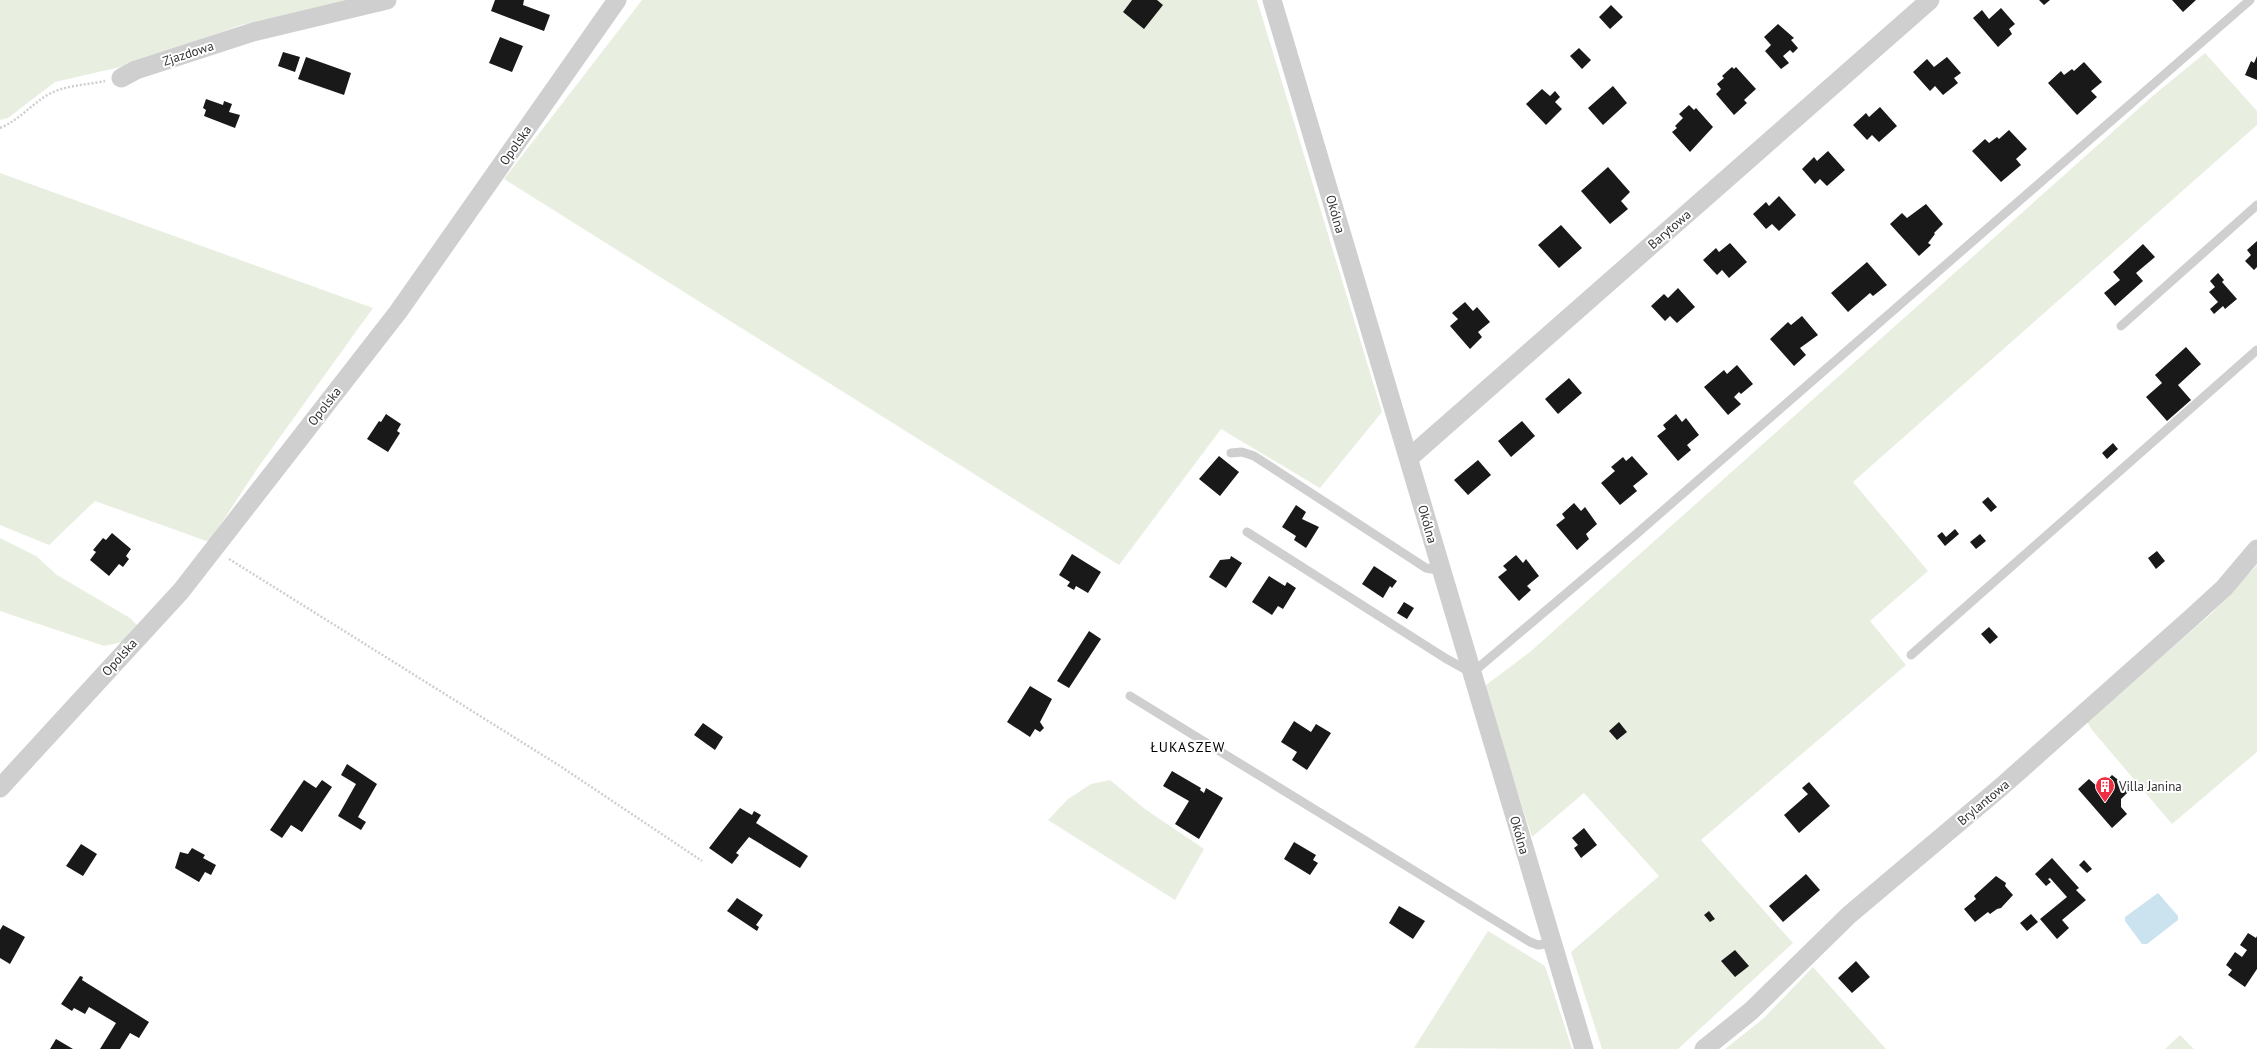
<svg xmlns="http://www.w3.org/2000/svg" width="2257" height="1049" font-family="'PT Sans',sans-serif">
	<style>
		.green { fill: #e8efe0 }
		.water { fill: #cbe2ef }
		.building { fill: #191919 }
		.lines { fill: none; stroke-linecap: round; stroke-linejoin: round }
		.path { stroke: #cfcfcf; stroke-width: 2.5; stroke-dasharray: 2 2; stroke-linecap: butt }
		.service { stroke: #cfcfcf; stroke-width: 9 }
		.minor { stroke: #cfcfcf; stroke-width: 19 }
		.labels { text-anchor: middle; stroke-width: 4; stroke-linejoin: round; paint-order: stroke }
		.street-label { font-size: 13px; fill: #323232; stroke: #fff }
		.poi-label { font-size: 13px; fill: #323232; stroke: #fff; text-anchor: start }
		.neighbourhood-label { font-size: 14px; letter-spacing: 1px; fill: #000; stroke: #fff }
	</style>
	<rect width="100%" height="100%" fill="#fff"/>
	<path class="green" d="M0 0H349L241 25 129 65 55 82 8 118 0 120Z
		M642 0H1257L1382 412 1320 488 1221 429 1119 565 504 179Z
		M2205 53 2257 111V125L1853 482 1928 571 1870 621 1906 665 1701 840 1793 943 1678 1049H1602L1571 952 1659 876 1584 793 1532 837 1488 701 1486 685 1530 652 2155 94Z
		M0 173 373 308 257 469 209 542 95 501 49 545 0 525Z
		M0 538 36 556 57 575 130 618 138 626 123 642 104 646 0 611Z
		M2257 565V752L2172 824 2092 730 2087 722 2212 613Z
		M1110 780 1145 809 1204 849 1175 900 1048 820 1068 799 1091 784Z
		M1488 931 1545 966 1572 1049 1414 1048Z
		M1813 967 1886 1049H1725L1764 1018Z
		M2180 1035 2194 1049H2165Z"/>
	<path class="water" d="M2158 893 2178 916V920L2147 944H2142L2125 921V917Z"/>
	<path class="building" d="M495 0H524L523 5 550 15 544 31 491 11Z
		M1132 0H1157L1163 5 1144 29 1123 12Z
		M2039 0H2050L2044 5Z
		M2172 0H2196L2183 12Z
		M1611 5 1623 17 1610 29 1599 17Z
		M2001 8 2015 24 2009 29 2012 34 1998 47 1973 18 1982 10 1989 19Z
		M1778 24 1794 38 1791 40 1798 48 1793 53 1790 50 1783 56 1789 63 1781 69 1765 51 1771 45 1764 37Z
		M500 37 523 46 512 72 489 63Z
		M1579 48 1591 60 1582 69 1570 56Z
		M283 52 300 57 295 72 278 66Z
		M2257 56V80L2245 75 2251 61 2254 63Z
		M306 57 351 73 344 95 298 79Z
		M1947 57 1961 73 1954 78 1958 83 1943 95 1935 86 1930 91 1913 72 1927 59 1934 67Z
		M2084 62 2102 82 2091 91 2097 97 2077 115 2048 83 2061 71 2064 75 2072 69 2074 71Z
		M1732 67 1734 69 1736 67 1756 89 1744 100 1747 103 1734 115 1716 94 1721 89 1717 84 1724 78 1722 76Z
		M1613 86 1627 103 1603 125 1588 108Z
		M1542 89 1550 96 1555 91 1560 97 1555 102 1562 109 1546 125 1526 104Z
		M206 99 223 105 224 101 232 104 229 112 240 115 235 128 204 116 206 110 203 108Z
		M1689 105 1694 110 1696 108 1713 127 1690 152 1672 132 1677 128 1675 126 1683 118 1679 114Z
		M1880 107 1897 126 1879 142 1872 135 1867 140 1853 125 1866 113 1869 117Z
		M2009 130 2027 149 2016 159 2021 165 2001 182 1972 151 1985 139 1989 143 1997 137 1999 139Z
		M1828 151 1845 170 1827 186 1820 179 1815 184 1802 169 1814 157 1817 161Z
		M1608 167 1630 192 1621 201 1628 209 1610 224 1581 191Z
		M1779 196 1796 215 1779 231 1772 224 1766 229 1753 214 1766 202 1769 206Z
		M1926 204 1943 224 1934 233 1935 234 1928 243 1931 245 1919 256 1890 224 1902 213 1907 218Z
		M1561 225 1582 248 1559 268 1538 245Z
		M2257 241V267L2254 270 2245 261 2251 255 2247 250Z
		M1730 243 1747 262 1729 278 1722 270 1717 275 1703 260 1716 248 1719 252Z
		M2143 244 2155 257 2136 273 2143 281 2115 306 2104 293 2120 280 2113 272Z
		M1867 262 1887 285 1873 296 1870 293 1848 312 1831 293Z
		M2218 273 2224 280 2222 282 2237 299 2225 309 2223 306 2214 314 2210 309 2218 302 2209 292 2215 287 2210 281Z
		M1678 288 1695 307 1677 323 1670 316 1665 321 1651 306 1664 294 1668 298Z
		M1465 302 1473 311 1477 307 1490 322 1478 332 1482 337 1470 349 1450 326 1458 319 1452 313Z
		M1802 316 1818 335 1800 348 1806 355 1794 366 1770 339 1788 322 1791 325Z
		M2186 347 2201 364 2178 385 2191 400 2167 421 2146 397 2162 383 2155 375Z
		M1737 365 1753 384 1741 394 1739 392 1734 397 1741 404 1728 415 1704 387 1724 370 1727 374Z
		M1569 378 1582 393 1558 414 1545 399Z
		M386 414 401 424 397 431 400 433 388 452 367 439 379 421 381 422Z
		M1676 414 1682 422 1686 418 1699 435 1687 445 1691 450 1678 461 1657 436 1666 429 1663 425Z
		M1522 421 1535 436 1511 457 1498 441Z
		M2113 443 2118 449 2107 459 2102 453Z
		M1219 456 1239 472 1220 496 1199 479Z
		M1632 456 1648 474 1633 486 1637 491 1620 505 1601 483 1615 471 1611 467 1623 457 1626 461Z
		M1478 460 1491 475 1468 495 1454 480Z
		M1988 497 1997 507 1991 512 1982 502Z
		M1574 503 1581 511 1585 507 1597 524 1586 534 1589 539 1577 550 1556 525 1565 518 1562 514Z
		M1296 505 1306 512 1302 519 1319 527 1306 548 1294 540 1296 536 1282 527Z
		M1955 529 1959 534 1945 546 1937 536 1942 532 1946 537Z
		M112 533 131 549 126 556 129 559 123 567 119 564 109 576 90 560 96 552 93 550 103 538 106 540Z
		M1980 534 1986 541 1976 549 1970 542Z
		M2157 551 2165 561 2156 569 2148 558Z
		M1072 554 1101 572 1088 593 1076 586 1074 590 1067 586 1070 582 1059 575Z
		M1516 555 1523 563 1526 559 1539 576 1527 586 1531 590 1519 601 1498 577 1507 570 1503 566Z
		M1231 556 1242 563 1226 588 1209 577 1220 560 1230 559Z
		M1374 566 1397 581 1392 588 1390 586 1383 598 1362 584Z
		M1269 576 1285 586 1287 582 1296 588 1283 609 1278 606 1272 615 1252 602Z
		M1404 602 1414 608 1407 619 1397 613Z
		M1989 627 1998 637 1990 644 1981 634Z
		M1089 631 1101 639 1069 688 1057 681Z
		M1030 686 1052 699 1040 722 1044 728 1040 732 1035 729 1030 737 1007 722Z
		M1294 721 1311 732 1316 724 1331 733 1307 770 1292 760 1297 752 1281 742Z
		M1619 722 1627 732 1617 740 1609 731Z
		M703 723 723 737 715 750 694 735Z
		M347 764 377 784 358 817 366 822 361 830 338 816 356 784 341 775Z
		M1172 771 1201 788 1200 790 1204 793 1206 788 1223 798 1199 839 1175 824 1189 801 1163 786Z
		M2112 775 2122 783 2121 785 2128 792 2121 799V807L2127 814 2112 828 2078 789 2089 779 2101 790 2104 787 2102 785Z
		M304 780 316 788 322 780 332 787 302 832 291 825 282 838 270 830Z
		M1809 782 1830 806 1799 833 1784 815 1808 794 1802 788Z
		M740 808 752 815 754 811 761 815 756 823 808 856 800 868 749 837 736 853 739 855 732 864 709 848Z
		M1584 828 1597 845 1581 858 1574 848 1578 845 1572 838Z
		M1294 842 1316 855 1313 860 1318 863 1310 875 1284 859Z
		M81 844 97 854 83 876 66 866Z
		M192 848 205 855 203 858 216 865 211 875 205 872 199 882 175 868 180 852 188 854Z
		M2052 858 2079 888 2076 890 2086 900 2062 920 2069 928 2057 939 2040 919 2067 897 2050 878 2048 879 2051 882 2046 886 2035 874Z
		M2084 860 2092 869 2087 873 2079 865Z
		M1806 874 1820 890 1783 922 1769 906Z
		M1996 876 2006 883 2005 886 2013 895 2001 908 1997 909 1990 914 1988 912 1975 922 1964 909 1976 899 1974 896Z
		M737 898 763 915 756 925 759 927 757 931 727 911Z
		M1399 906 1425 921 1413 939 1389 923Z
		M1709 911 1715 919 1710 922 1704 915Z
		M2031 914 2038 922 2027 931 2020 923Z
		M3 925 25 937 10 964 0 958V930Z
		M2248 933 2256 938 2257 936V969L2245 987 2228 975 2232 970 2226 965 2235 952 2242 957 2247 950 2240 945Z
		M1735 950 1749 966 1735 977 1721 961Z
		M1856 961 1870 977 1852 993 1838 978Z
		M80 976 83 977 82 980 149 1022 139 1038 130 1033 120 1049H100L116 1023 89 1007 85 1014 74 1008 72 1011 61 1004Z
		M56 1039 73 1049H50Z"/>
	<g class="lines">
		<path class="path" d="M0 128C20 120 32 103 51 93 68 85 86 85 105 81
			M229 559 560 766 702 861"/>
		<path class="service" d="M2121 326 2257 205
			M1231 453 1242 452 1254 456 1426 568 1442 571
			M1247 532 1445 658 1472 673 1634 536 2250 0
			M1911 655 2257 350
			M1130 696 1530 942 1538 945 1552 943"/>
		<path class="minor" d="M1272 0 1584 1049
			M121 78 136 70 253 32 387 0
			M1409 458 1930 0
			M0 788 181 591 398 312 617 0
			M1704 1049 1751 1011 1849 915 2001 787 2190 619 2224 588 2257 549"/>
	</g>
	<defs>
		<symbol id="building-pin" viewBox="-11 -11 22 30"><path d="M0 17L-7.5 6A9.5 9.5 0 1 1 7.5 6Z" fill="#ef2e42" stroke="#fff"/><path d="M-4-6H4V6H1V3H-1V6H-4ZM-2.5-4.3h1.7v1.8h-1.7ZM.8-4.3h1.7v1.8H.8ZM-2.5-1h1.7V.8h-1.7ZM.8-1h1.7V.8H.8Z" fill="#fff"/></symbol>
	</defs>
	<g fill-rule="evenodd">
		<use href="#building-pin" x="2094" y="775" width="22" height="30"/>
	</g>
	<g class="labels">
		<g class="street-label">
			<text transform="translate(188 53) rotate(-18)" y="5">Zjazdowa</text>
			<text transform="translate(515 145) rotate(-55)" y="5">Opolska</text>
			<text transform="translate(1336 214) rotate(74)" y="5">Okólna</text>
			<text transform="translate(1669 229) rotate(-41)" y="5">Barytowa</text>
			<text transform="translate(324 406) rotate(-52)" y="5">Opolska</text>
			<text transform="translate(1428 524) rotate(74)" y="5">Okólna</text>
			<text transform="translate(119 657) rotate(-48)" y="5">Opolska</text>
			<text transform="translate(1983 802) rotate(-40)" y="5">Brylantowa</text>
			<text transform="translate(1520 835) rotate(74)" y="5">Okólna</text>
		</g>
		<g class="poi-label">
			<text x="2119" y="791">Villa Janina</text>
		</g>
		<g class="neighbourhood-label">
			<text x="1188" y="752">ŁUKASZEW</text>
		</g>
	</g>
</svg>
